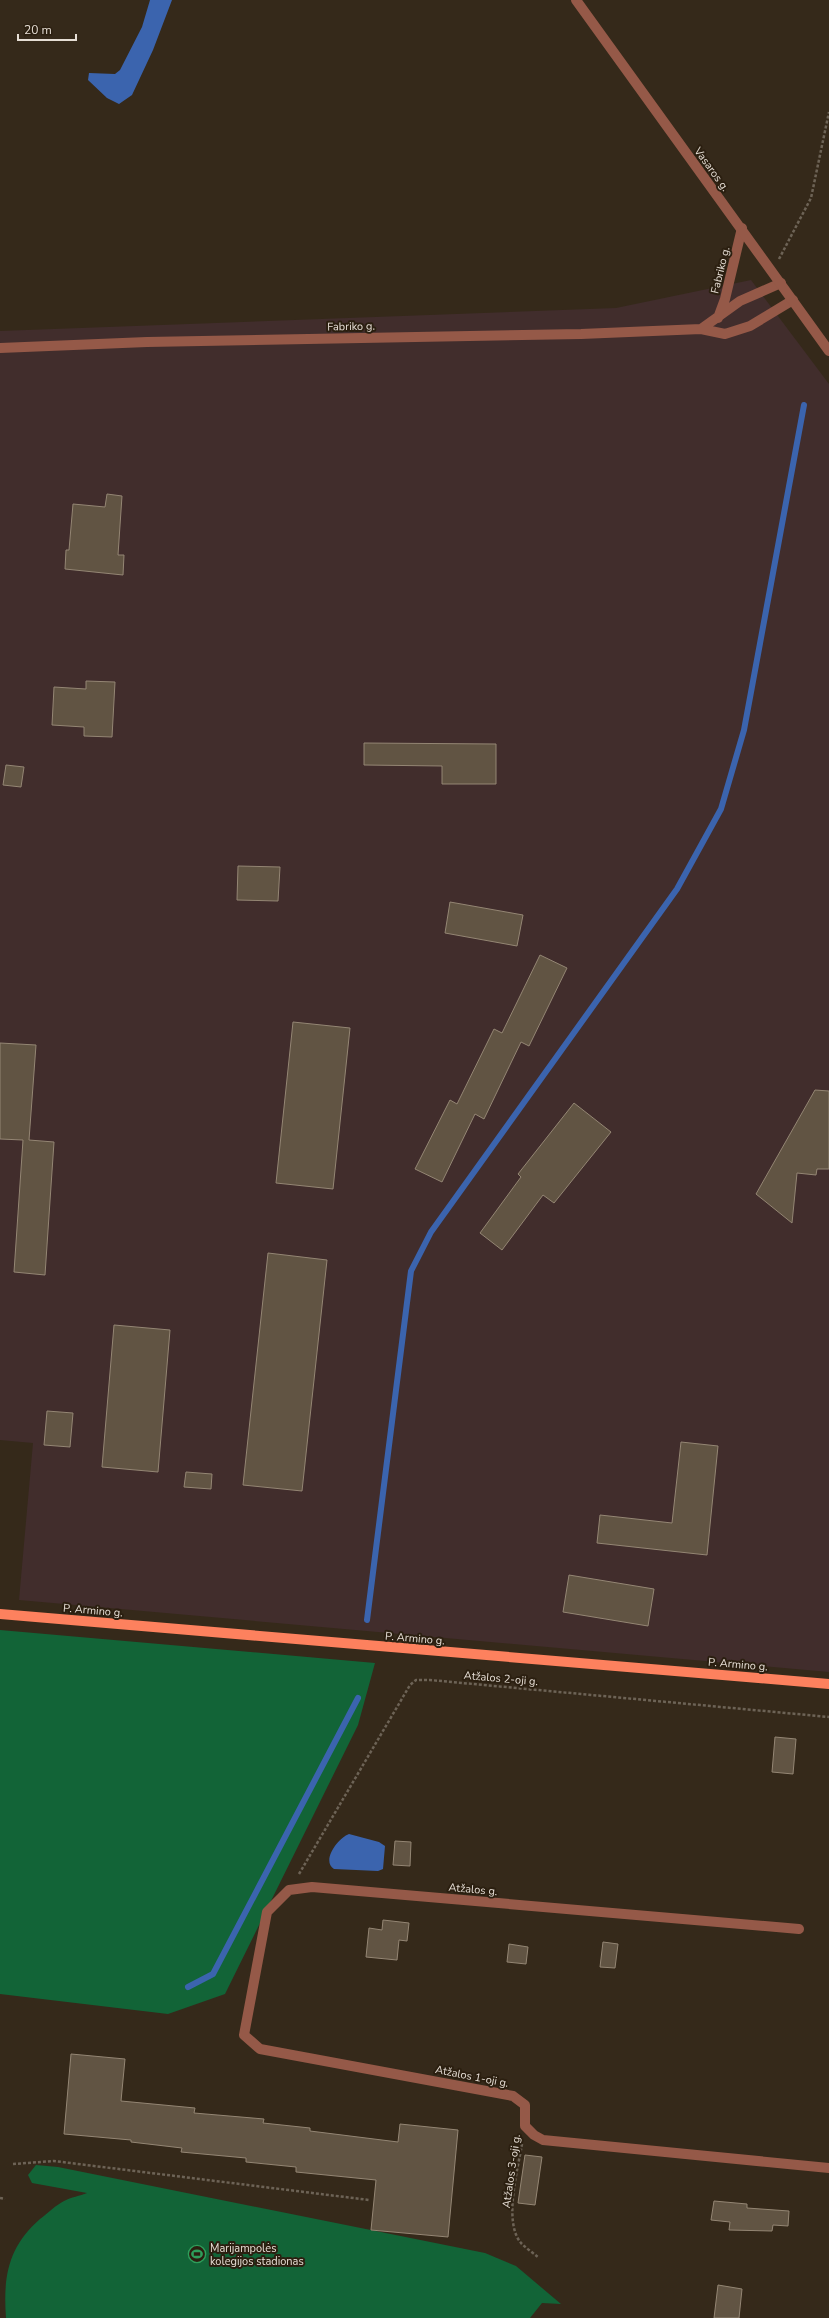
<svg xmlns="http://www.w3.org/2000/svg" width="829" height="2318" font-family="'Nunito Sans',sans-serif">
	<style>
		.industrial { fill: #412d2c }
		.green { fill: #126437 }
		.water { fill: #3b64ae }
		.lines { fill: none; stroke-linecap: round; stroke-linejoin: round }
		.stream { stroke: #3b64ae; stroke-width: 6 }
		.building { fill: #615443; stroke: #948674 }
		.path { stroke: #6d6356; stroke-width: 2.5; stroke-dasharray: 3 2; stroke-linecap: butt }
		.minor { stroke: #955948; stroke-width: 10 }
		.tertiary { stroke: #955948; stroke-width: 10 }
		.primary { stroke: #fd815e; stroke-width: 10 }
		.labels { text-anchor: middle; stroke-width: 4; stroke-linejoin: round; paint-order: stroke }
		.street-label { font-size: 11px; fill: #e6ded5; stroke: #2b1f10 }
		.poi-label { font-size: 11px; fill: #e6ded5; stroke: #2b1f10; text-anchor: start }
	</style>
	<rect width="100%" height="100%" fill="#35291a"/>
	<path class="industrial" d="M751 280 829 384V1672L19 1600 33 1443 0 1440V331L616 308Z"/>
	<path class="green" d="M0 1630 375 1663 358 1725 225 1994 168 2014 0 1994Z
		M36 2165 58 2167 485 2253 516 2266 561 2304 542 2303 530 2318H6C3 2277 8 2247 40 2219 48 2213 56 2205 64 2201 71 2197 80 2196 87 2193L32 2183 28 2175Z"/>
	<path class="water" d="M150 0H172L153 50 132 95 119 104 107 98 88 80 89 73 115 74 120 70 142 27Z
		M349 1834 379 1842 385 1846 383 1869 378 1871 334 1869C321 1861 338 1838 349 1834Z"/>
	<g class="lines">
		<path class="stream" d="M367 1620 411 1271 431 1232 677 889 721 809 744 730 804 405
			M188 1987 213 1974 358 1698"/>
	</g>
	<path class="building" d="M107 494 122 496 118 555H124L123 575 65 569 66 550H69L73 504 105 507Z
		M86 681 115 682 112 737 84 736V727L52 725 54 687 86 689Z
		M364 743 496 744V784H442V766L364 765Z
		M6 765 24 767 21 787 3 785Z
		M238 866 280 867 278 901 237 900Z
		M450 902 523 915 517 946 445 933Z
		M540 955 567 968 529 1046 521 1042 484 1119 475 1114 442 1182 415 1169 450 1100 457 1104 494 1029 502 1033Z
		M293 1022 350 1028 333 1189 276 1183Z
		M0 1043 36 1045 29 1140 54 1142 45 1275 14 1272 23 1140 0 1139Z
		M815 1090 829 1091V1169H817L816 1175 797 1173 792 1223 756 1194Z
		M574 1103 611 1132 554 1203 543 1195 502 1250 480 1233 521 1177 518 1174Z
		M268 1253 327 1260 302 1491 243 1485Z
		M114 1325 170 1330 158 1472 102 1467Z
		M47 1411 73 1413 70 1447 44 1445Z
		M681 1442 718 1446 707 1555 597 1543 600 1515 672 1523Z
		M186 1472 212 1474 211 1489 184 1487Z
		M569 1575 654 1589 648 1626 563 1612Z
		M775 1737 796 1739 793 1774 772 1772Z
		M395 1841 411 1842 410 1866 393 1865Z
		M383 1920 409 1923 407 1941 399 1940 397 1960 366 1957 369 1928 382 1930Z
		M603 1942 618 1944 615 1968 600 1967Z
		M509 1944 528 1947 526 1964 507 1962Z
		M71 2054 125 2059 121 2101 195 2108 194 2113 264 2119 263 2123 310 2128V2131L398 2142 400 2124 458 2130 448 2237 371 2230 376 2180 296 2172V2167L246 2162V2158L181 2152 182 2148 131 2142V2140L64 2134Z
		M525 2155 542 2157 535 2205 518 2203Z
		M714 2201 747 2204V2208L789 2211 788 2226 773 2225 772 2231 729 2230 730 2222 711 2220Z
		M718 2285 742 2289 739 2318H714Z"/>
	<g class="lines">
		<path class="path" d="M779 259 811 198 829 112
			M299 1874 410 1685 416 1680H430L829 1717
			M522 2144C518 2169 503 2222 521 2243 526 2248 533 2253 538 2257
			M13 2164 54 2161 369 2200
			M0 2198 5 2199"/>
		<path class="minor" d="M718 318 725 299 742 228
			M701 329 740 301 781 283
			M0 348 147 342 581 334 701 329 725 334 750 326 793 300
			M799 1929 312 1887 289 1890 267 1912 244 2035 260 2049 513 2096 525 2105V2126L534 2135 543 2140 829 2168"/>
		<path class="tertiary" d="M576 0 829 351"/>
		<path class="primary" d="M0 1614 829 1684"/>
	</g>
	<defs>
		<symbol id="stadium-ring" viewBox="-11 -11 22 22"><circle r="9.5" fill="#2b1f10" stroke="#2e9e5b" stroke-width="1.5"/><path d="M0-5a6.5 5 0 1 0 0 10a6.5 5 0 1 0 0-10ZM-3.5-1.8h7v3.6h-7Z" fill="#2e9e5b"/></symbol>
	</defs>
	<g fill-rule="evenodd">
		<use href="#stadium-ring" x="187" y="2244" width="20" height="20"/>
	</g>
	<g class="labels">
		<g class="street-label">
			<text transform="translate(712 169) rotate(54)" y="4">Vasaros g.</text>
			<text transform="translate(720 270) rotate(-76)" y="4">Fabriko g.</text>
			<text transform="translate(351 326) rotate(-1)" y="4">Fabriko g.</text>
			<text transform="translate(93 1610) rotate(5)" y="4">P. Armino g.</text>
			<text transform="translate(415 1638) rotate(5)" y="4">P. Armino g.</text>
			<text transform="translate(738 1664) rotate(5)" y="4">P. Armino g.</text>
			<text transform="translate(501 1678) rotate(5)" y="4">Atžalos 2-oji g.</text>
			<text transform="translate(473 1889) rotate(5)" y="4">Atžalos g.</text>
			<text transform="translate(472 2076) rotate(11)" y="4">Atžalos 1-oji g.</text>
			<text transform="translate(511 2171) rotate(-82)" y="4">Atžalos 3-oji g.</text>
		</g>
		<g class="poi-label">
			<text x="210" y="2252">Marijampolės<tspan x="210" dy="13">kolegijos stadionas</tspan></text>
		</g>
	</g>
	<path d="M18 34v6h58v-6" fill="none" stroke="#e6ded5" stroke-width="2"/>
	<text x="24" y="34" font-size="12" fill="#e6ded5" stroke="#2b1f10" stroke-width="3" paint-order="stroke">20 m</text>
</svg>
